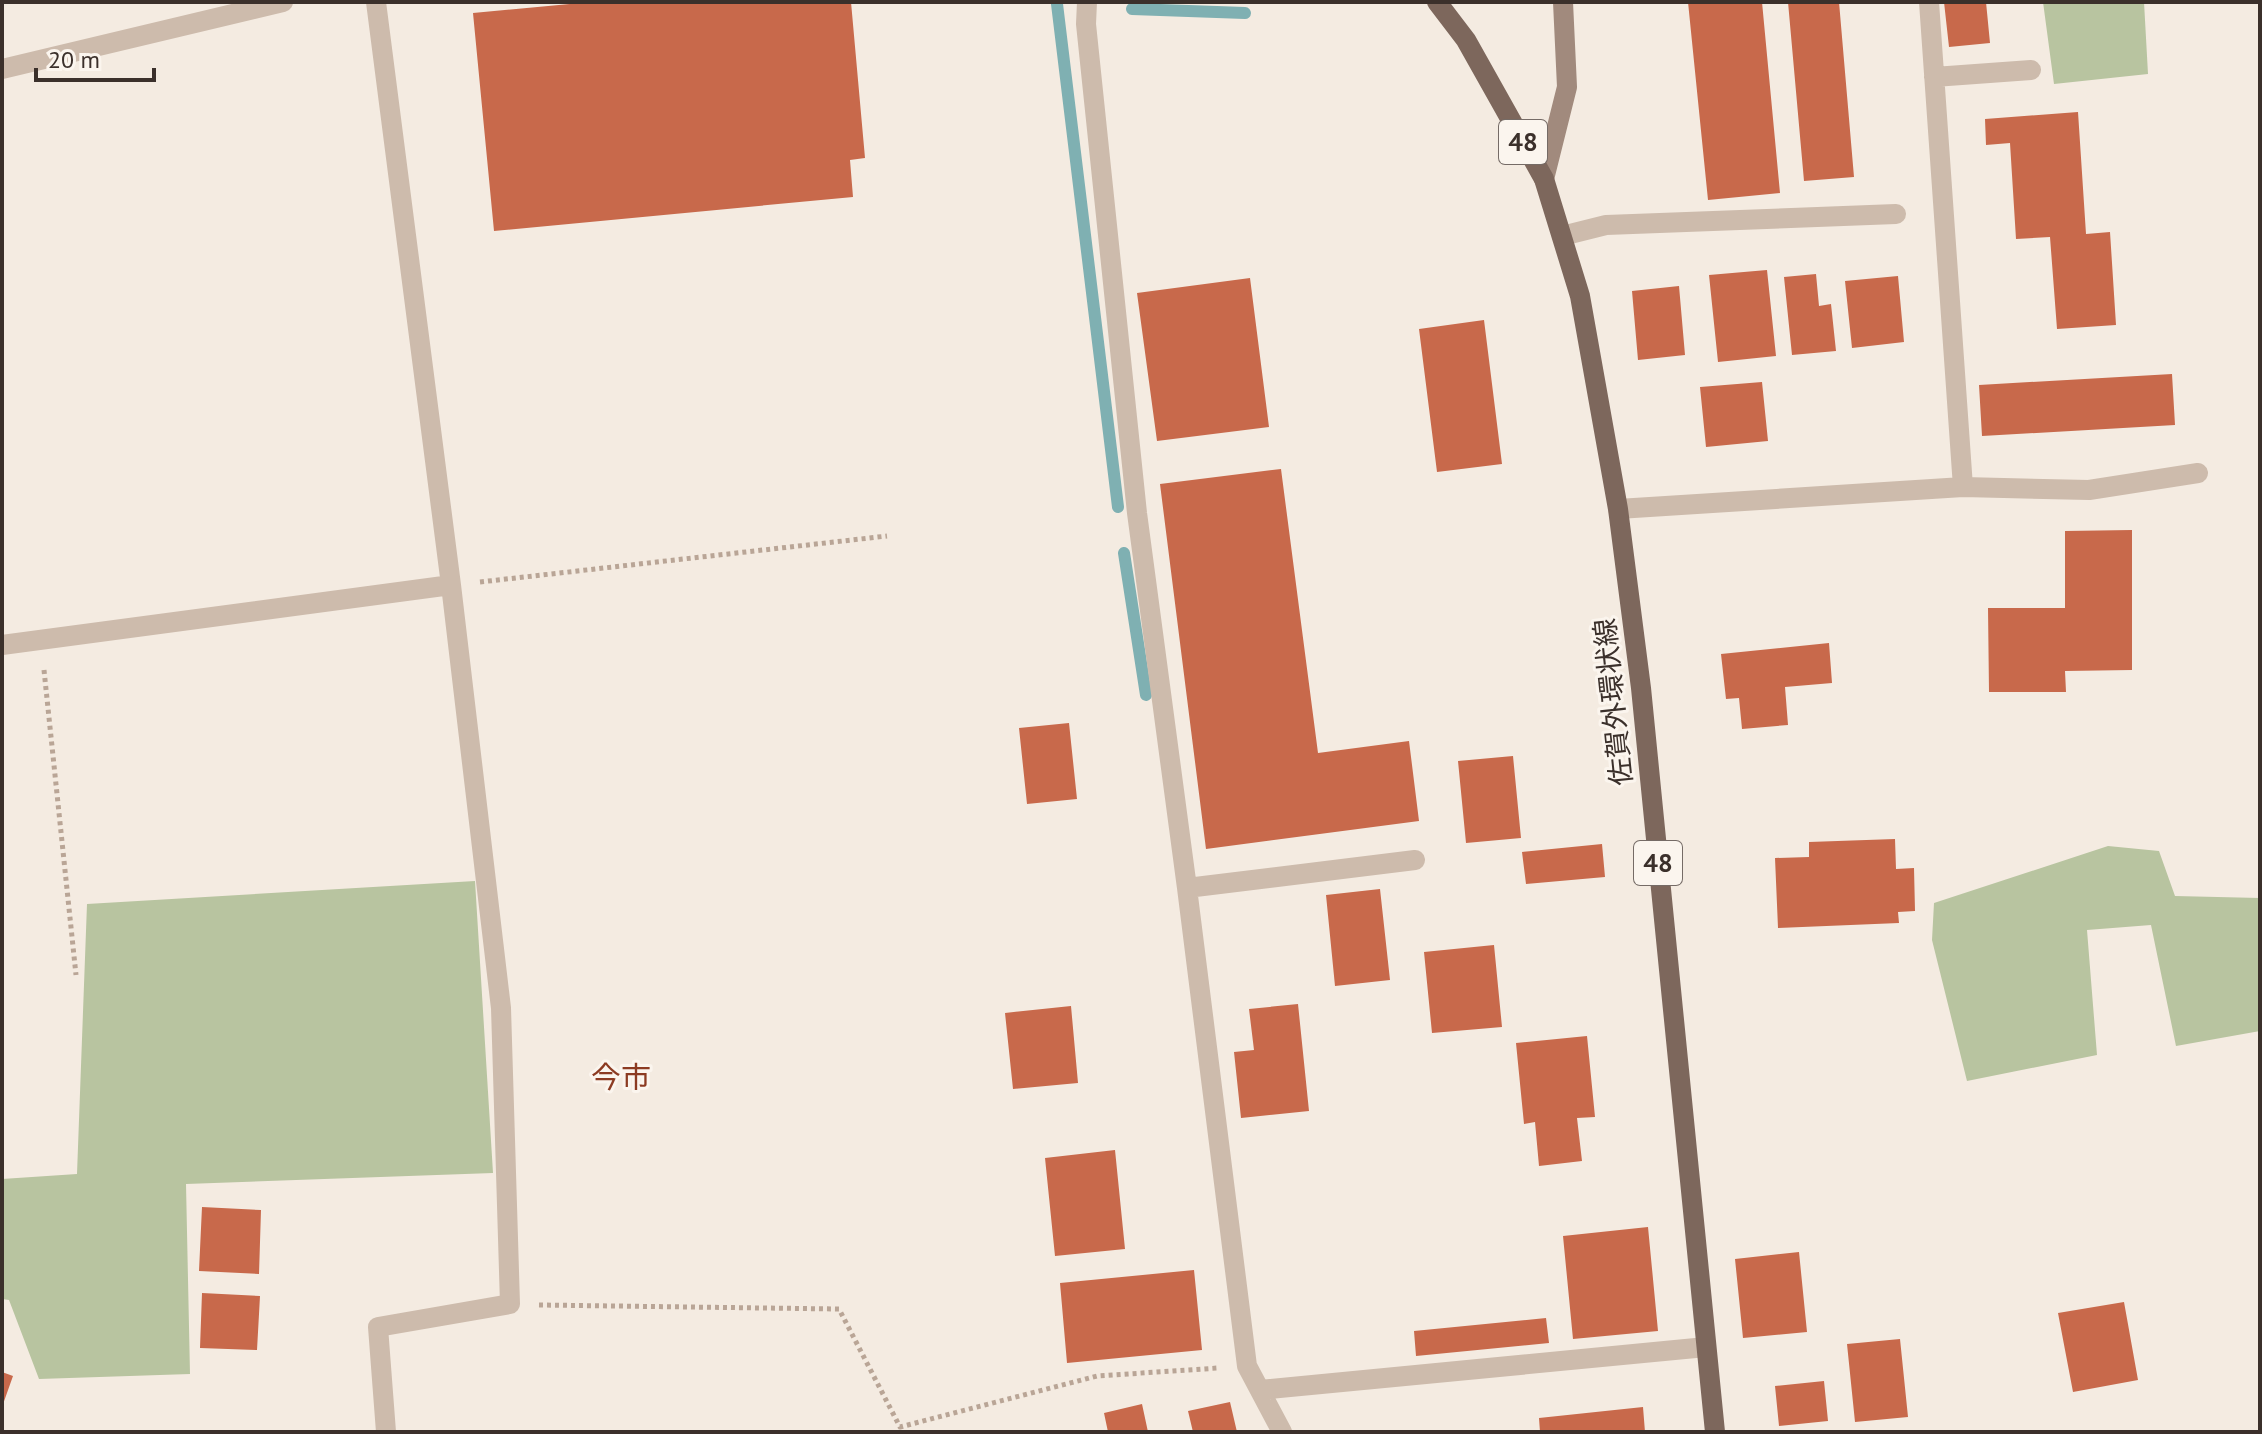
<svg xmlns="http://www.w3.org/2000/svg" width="2262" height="1434" font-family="'PT Sans','Noto Sans JP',sans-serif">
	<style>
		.green { fill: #b8c4a0 }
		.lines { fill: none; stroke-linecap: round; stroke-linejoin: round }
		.stream { stroke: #7fb0b2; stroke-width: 12 }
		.building { fill: #c8694b }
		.path { stroke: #b9a596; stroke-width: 5; stroke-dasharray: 4 4; stroke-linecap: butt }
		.street { stroke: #cdbbac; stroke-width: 20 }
		.secondary { stroke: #a18a7d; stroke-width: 20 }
		.primary { stroke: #7d675c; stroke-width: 20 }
		.labels { text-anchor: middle; stroke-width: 6; stroke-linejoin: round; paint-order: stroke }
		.shield { fill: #fbf5ee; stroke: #756b66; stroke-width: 2 }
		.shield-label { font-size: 26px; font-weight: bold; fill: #3b302b }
		.street-label { font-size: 28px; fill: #3b302b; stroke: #fbf5ee }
		.neighbourhood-label { font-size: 30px; fill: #8c3b22; stroke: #fbf5ee }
	</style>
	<rect width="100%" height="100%" fill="#f4ebe1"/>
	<path class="green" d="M2043 2H2144L2148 74 2054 84Z
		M2108 846 2159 851 2175 896 2260 898V1031L2176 1046 2151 925 2087 930 2097 1055 1967 1081 1932 940 1934 903Z
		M475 881 493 1173 186 1184 190 1374 39 1379 9 1300 2 1299V1179L77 1174 87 904Z"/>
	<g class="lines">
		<path class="stream" d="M1057 4 1118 507
			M1132 9 1245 13
			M1124 553 1146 695"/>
	</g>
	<path class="building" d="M591 2H851L865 158 850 160 853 197 494 231 473 13Z
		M1688 2H1762L1780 193 1708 200Z
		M1788 2H1839L1854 177 1804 181Z
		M1944 2H1986L1990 43 1949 47Z
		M2078 112 2086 234 2110 232 2116 325 2057 329 2050 237 2016 239 2010 143 1986 145 1985 119Z
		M1767 270 1776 356 1718 362 1709 275Z
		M1816 274 1819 306 1831 304 1836 351 1792 355 1784 277Z
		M1898 276 1904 342 1852 348 1845 281Z
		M1250 278 1269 427 1157 441 1137 293Z
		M1679 286 1685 355 1638 360 1632 291Z
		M1484 320 1502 464 1437 472 1419 329Z
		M2172 374 2175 425 1982 436 1979 385Z
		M1762 382 1768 441 1706 447 1700 387Z
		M1281 469 1318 753 1409 741 1419 821 1206 849 1160 484Z
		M2132 530V670L2065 671 2066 692H1989L1988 608H2065V531Z
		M1829 643 1832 683 1785 687 1788 725 1742 729 1739 698 1726 699 1721 654Z
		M1069 723 1077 799 1027 804 1019 728Z
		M1513 756 1521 838 1466 843 1458 761Z
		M1895 839 1896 869 1914 868 1915 911 1898 912 1899 923 1778 928 1775 858 1809 857V842Z
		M1602 844 1605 877 1526 884 1522 852Z
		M1380 889 1390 980 1335 986 1326 895Z
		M1494 945 1502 1027 1432 1033 1424 952Z
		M1298 1004 1309 1111 1241 1118 1234 1052 1254 1050 1249 1009Z
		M1071 1006 1078 1083 1013 1089 1005 1013Z
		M1587 1036 1595 1117 1577 1118 1582 1161 1539 1166 1535 1122 1524 1124 1516 1043Z
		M1115 1150 1125 1249 1055 1256 1045 1158Z
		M202 1207 261 1210 259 1274 199 1271Z
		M1648 1227 1658 1331 1573 1339 1563 1236Z
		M1799 1252 1807 1332 1743 1338 1735 1259Z
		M1194 1270 1202 1350 1067 1363 1060 1283Z
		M202 1293 260 1296 257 1350 200 1348Z
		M2124 1302 2138 1380 2073 1392 2058 1313Z
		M1546 1318 1549 1343 1416 1356 1414 1331Z
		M1900 1339 1908 1417 1855 1422 1847 1344Z
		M2 1372 13 1376 2 1407Z
		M1824 1381 1828 1421 1779 1426 1775 1386Z
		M1230 1402 1237 1432H1193L1188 1411Z
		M1142 1404 1148 1432H1108L1104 1413Z
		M1643 1407 1645 1432H1540L1539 1418Z"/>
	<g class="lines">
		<path class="path" d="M480 582 887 536
			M44 670 76 975
			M539 1305 839 1309 900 1427 1097 1376 1218 1368"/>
		<path class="street" d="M376 2 451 585 501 1008 510 1304 378 1327 386 1432
			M1087 2 1086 24 1137 513 1187 888 1247 1366 1282 1432
			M1929 2 1963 487
			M2 69 283 2
			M1934 77 2031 70
			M1562 236 1606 225 1896 214
			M1618 509 1963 487 2089 490 2198 473
			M2 645 451 585
			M1187 888 1415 860
			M1260 1390 1706 1347"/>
		<path class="secondary" d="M1544 179 1567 87 1563 2"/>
		<path class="primary" d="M1437 2 1466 40 1544 179 1580 296 1618 509 1641 688 1715 1432"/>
	</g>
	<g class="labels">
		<g class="shield">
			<rect x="1499" y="120" width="48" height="44" rx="6"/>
			<rect x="1634" y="841" width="48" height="44" rx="6"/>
		</g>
		<g class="shield-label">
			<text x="1523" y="151">48</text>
			<text x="1658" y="872">48</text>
		</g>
		<g class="street-label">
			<text transform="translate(1613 702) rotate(-96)" y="10">佐賀外環状線</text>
		</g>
		<g class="neighbourhood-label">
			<text x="621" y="1088">今市</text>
		</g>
	</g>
	<rect width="2262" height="1434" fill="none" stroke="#3b302b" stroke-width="8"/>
	<path d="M36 68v12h118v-12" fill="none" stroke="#3b302b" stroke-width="4"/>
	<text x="48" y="68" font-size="24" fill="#3b302b" stroke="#fbf5ee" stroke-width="6" paint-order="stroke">20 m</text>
</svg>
